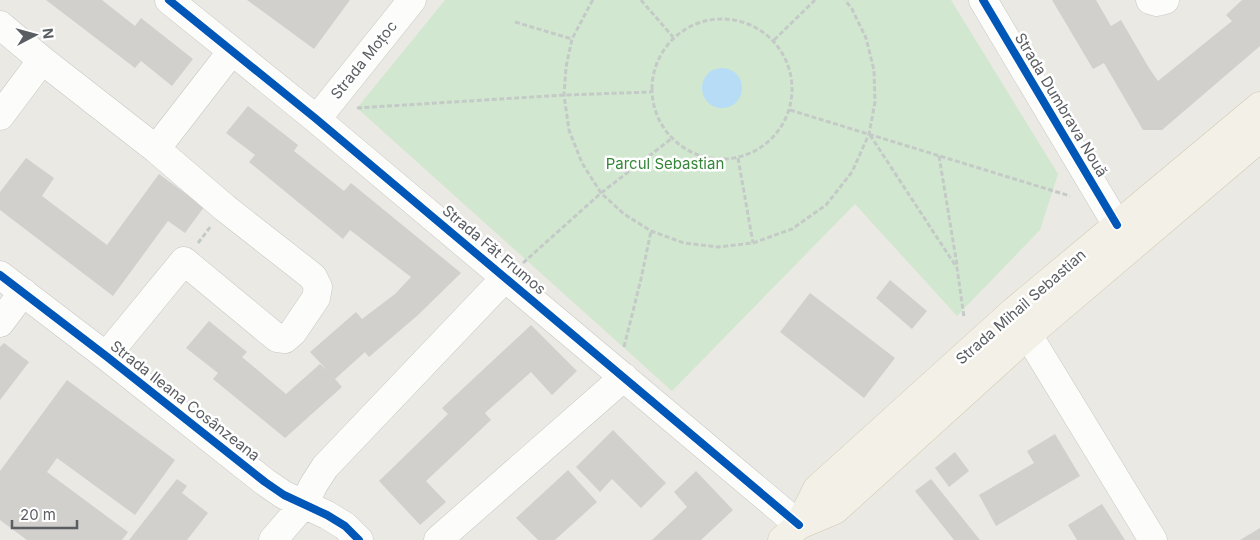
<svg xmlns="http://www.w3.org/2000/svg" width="1260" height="540" font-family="Inter,sans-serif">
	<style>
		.green { fill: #d2e7cf }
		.water { fill: #b6dcf6 }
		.building { fill: #d1d0cd }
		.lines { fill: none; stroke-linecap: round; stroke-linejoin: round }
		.minor-casing { stroke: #c7c7c6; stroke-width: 29 }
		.major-casing { stroke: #d2c9b2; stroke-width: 29 }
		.path { stroke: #c4cac7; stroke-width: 3; stroke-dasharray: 5 2.5; stroke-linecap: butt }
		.minor { stroke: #fcfcfb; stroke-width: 28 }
		.major { stroke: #f2f0e7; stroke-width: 28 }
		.cycleway-casing { stroke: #fff; stroke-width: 11 }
		.cycleway { stroke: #0057b8; stroke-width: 8 }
		.labels { text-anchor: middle; stroke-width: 5; stroke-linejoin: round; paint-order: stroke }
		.street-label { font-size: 15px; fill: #5a5e62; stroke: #fff }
		.park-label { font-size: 15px; fill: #358638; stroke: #fff }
	</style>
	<rect width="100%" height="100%" fill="#eae9e4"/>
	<path class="green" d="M445 0H951L1058 174 1040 230 957 316 855 204 672 391 357 108Z"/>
	<path class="water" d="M702 88a20 20 0 1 1 40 0a20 20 0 1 1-40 0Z"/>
	<path class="building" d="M46 0H102L135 26 141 18 193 59 172 86 141 61 135 68Z
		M247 0H350L314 49Z
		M1052 0H1096L1111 26 1121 20 1149 68 1158 81 1232 21 1226 15 1242 0H1260V46L1162 130H1143L1104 63 1093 69Z
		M248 106 298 145 294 151 344 191 351 183 461 273 418 315 369 357 365 352 335 379 342 387 285 438 213 379 218 373 186 348 209 321 247 352 242 357 286 394 320 364 327 370 310 352 356 312 362 319 395 294 411 277 350 230 343 239 249 162 255 155 226 133Z
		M26 158 54 178 42 196 107 245 159 174 204 207 185 233 168 221 113 296 0 210V192Z
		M890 280 927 311 912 329 876 298Z
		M810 293 895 358 864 398 780 332Z
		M531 325 577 371 552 395 531 372 485 413 491 420 426 481 446 502 420 525 379 481 448 414 442 408Z
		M4 343 29 362 0 400V347Z
		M67 380 175 460 135 515 57 458 47 472 128 532 122 540H27L0 520V471Z
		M613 430 666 483 641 508 612 479 600 492 576 467Z
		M1055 434 1080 476 996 526 979 495 1034 463 1027 451Z
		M955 452 969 471 949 487 935 468Z
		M568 470 597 502 555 540H538L516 518Z
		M696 471 733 510 701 540H652L687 507 674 492Z
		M177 479 187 486 182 493 208 513 187 540H129Z
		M931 479 980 540H954L915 491Z
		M1102 504 1125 540H1077L1068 525Z
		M1260 528V540H1240Z"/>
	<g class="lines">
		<defs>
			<path id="minor" d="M169 0 315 118 799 525
				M983 0 1117 225
				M1150 0 1157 2 1165 0
				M0 25 42 60 156 149 232 51
				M0 116 42 60
				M315 118 324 110 412 0
				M0 275 106 356 265 482 284 495 327 515 345 526 359 540
				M1016 315 1153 540
				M0 323 23 292
				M106 356 184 261 277 338 285 339 293 332 316 298 318 287 313 277 225 208 156 149
				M273 540 304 504 314 484 325 467 505 278
				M438 540 624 377"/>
			<path id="major" d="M799 525 817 489 1014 311 1260 106
				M782 540 799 525 835 510 1028 335 1260 138"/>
		</defs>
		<use href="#minor" class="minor-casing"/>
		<use href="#major" class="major-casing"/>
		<path class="path" d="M593 0 591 3 572 39 566 67 564 95 569 130 582 163 601 193 624 214 651 231 684 243 718 247 753 243 792 229 826 205 852 172 869 134 875 102 874 70 866 38 852 9 845 0
			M641 0 673 37
			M652 89a70 70 0 1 1 140 0a70 70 0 1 1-140 0Z
			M515 22 572 39
			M774 40 815 0
			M357 108 564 95 651 92
			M790 110 1070 196
			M870 135 957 268 964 317
			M939 156 957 265
			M738 158 753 243
			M198 243 211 226
			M523 263 601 193 671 139
			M624 347 641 279 651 231"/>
		<use href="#minor" class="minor"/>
		<use href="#major" class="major"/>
		<defs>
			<path id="cycleway" d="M169 0 315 118 799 525
				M983 0 1117 225
				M0 275 106 356 265 482 284 495 327 515 345 526 359 540"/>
		</defs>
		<use href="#cycleway" class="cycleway-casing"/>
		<use href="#cycleway" class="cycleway"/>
	</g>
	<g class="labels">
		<g class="street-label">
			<text transform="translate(364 60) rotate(-51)" y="5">Strada Moțoc</text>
			<text transform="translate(1061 105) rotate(59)" y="5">Strada Dumbrava Nouă</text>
			<text transform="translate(494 250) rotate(40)" y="5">Strada Făt Frumos</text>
			<text transform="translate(1021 307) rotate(-41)" y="5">Strada Mihail Sebastian</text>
			<text transform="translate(185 401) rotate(38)" y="5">Strada Ileana Cosânzeana</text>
		</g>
		<g class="park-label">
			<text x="665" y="169">Parcul Sebastian</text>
		</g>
	</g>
	<g transform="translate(35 35) rotate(84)" stroke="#ffffff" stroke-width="4" paint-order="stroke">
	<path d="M0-4L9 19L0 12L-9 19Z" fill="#5a5e62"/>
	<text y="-8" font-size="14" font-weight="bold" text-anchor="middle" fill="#5a5e62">N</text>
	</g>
	<path d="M12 520v8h65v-8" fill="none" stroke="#5a5e62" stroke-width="2.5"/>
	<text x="20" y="520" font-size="15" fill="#5a5e62" stroke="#ffffff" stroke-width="4" paint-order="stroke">20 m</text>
</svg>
